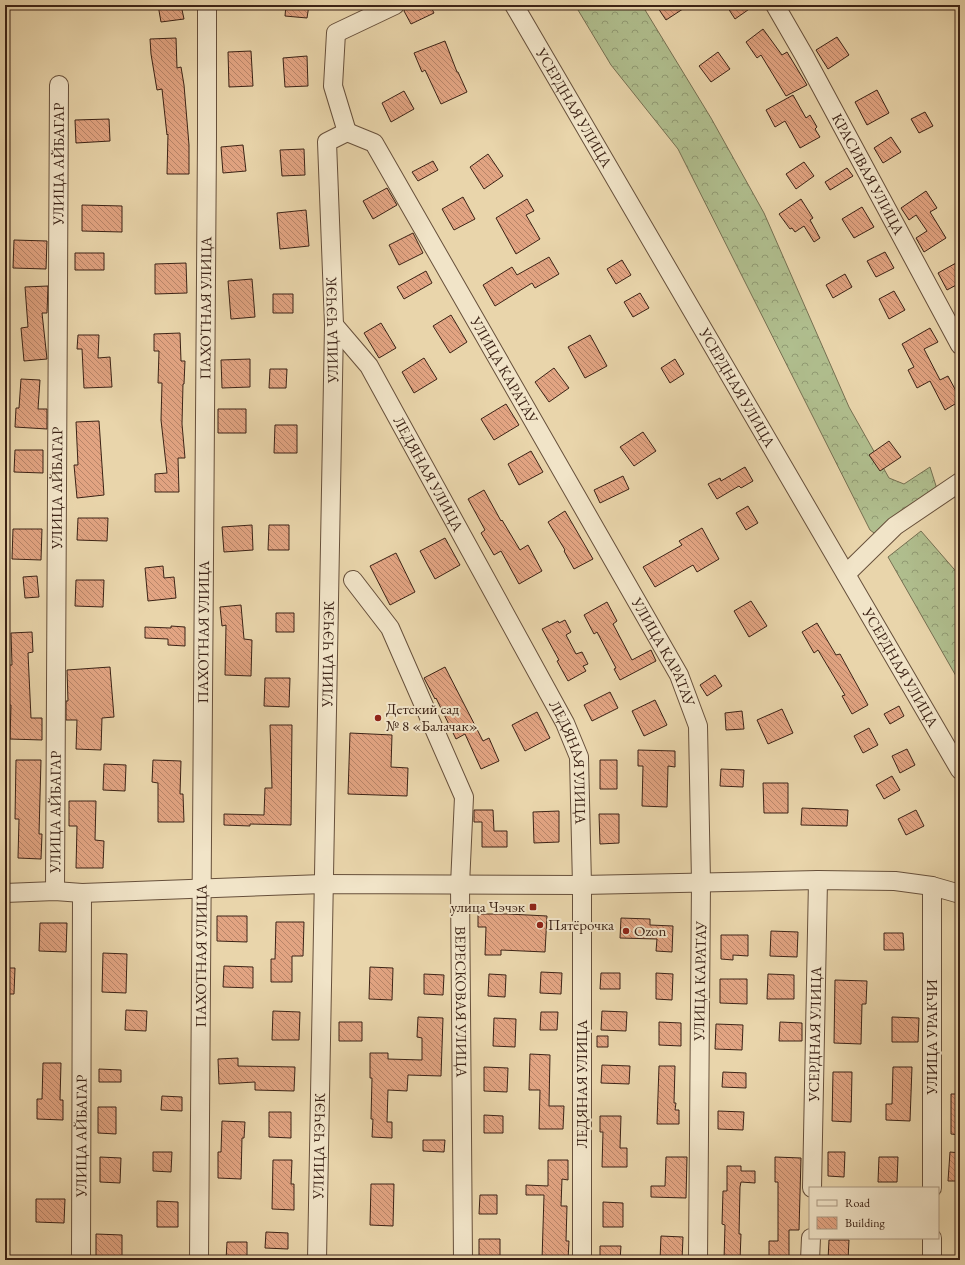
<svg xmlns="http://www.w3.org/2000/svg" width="965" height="1265" font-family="'EB Garamond',serif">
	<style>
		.forest { fill: url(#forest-crowns); stroke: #767052 }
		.building { fill: url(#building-back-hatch); stroke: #3c2316 }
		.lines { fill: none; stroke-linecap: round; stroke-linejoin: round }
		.minor-casing { stroke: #67503b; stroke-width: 20 }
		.minor { stroke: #f1e4c8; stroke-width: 18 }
		.poi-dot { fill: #8f2418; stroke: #f1e4c8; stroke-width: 1.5 }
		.labels { text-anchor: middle; stroke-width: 4; stroke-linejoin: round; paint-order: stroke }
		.street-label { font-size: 15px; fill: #3c2316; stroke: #f1e4c8 }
		.poi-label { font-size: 15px; fill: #3c2316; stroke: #f1e4c8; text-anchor: start }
	</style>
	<defs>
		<pattern id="forest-crowns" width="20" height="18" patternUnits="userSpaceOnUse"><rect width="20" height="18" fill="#b0be8e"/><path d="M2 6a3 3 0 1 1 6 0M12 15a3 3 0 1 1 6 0" fill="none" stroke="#909a73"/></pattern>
		<pattern id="building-back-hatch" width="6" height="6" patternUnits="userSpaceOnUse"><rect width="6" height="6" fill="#e2a482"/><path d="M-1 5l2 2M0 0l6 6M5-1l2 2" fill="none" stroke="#b88569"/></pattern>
	</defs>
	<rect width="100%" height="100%" fill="#e9d5ab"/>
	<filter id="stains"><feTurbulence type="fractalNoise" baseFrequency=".005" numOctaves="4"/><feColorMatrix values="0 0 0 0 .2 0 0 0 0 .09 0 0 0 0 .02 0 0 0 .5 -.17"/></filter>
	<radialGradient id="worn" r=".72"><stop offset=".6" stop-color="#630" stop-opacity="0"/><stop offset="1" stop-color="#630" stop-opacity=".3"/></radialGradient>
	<path class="forest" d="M575 5H642L711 118 764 213 849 407 889 478 904 484 930 467 937 489 885 541 870 530 678 149 611 65Z
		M921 531 960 576V683L888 557Z"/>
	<path class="building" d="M158 5H181L184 19 161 22Z
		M286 5H309L307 18 285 16Z
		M411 5H430L434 13 411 24 404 11 405 8Z
		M656 5H689L666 20Z
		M726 5H755L735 19Z
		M763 29 782 55 787 52 807 85 786 96 761 55 757 58 746 42Z
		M837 37 849 55 828 69 816 50Z
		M176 38 177 68 181 67 184 85 189 145V174H167L168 134 167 135 162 89 157 90 151 54 150 39Z
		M445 41 457 72H458L467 92 441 104 425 70 422 72 414 53Z
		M251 51 253 86 229 87 228 52Z
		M718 52 730 69 711 82 699 66Z
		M307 56 308 86 285 87 283 58Z
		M877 90 889 113 867 125 855 102Z
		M404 91 414 109 391 122 382 103Z
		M793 95 806 118 810 115 817 127 815 129 820 137 800 148 785 121 775 127 766 110Z
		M925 112 933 126 919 133 911 119Z
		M109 119 110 141 76 143 75 120Z
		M891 137 901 152 883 163 874 148Z
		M243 145 246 171 223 173 221 147Z
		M304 149 305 175 282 176 280 150Z
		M488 154 503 176 484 189 470 167Z
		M433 161 438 170 418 181 412 172Z
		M804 162 814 176 796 189 786 174Z
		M847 168 853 176 830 190 825 182Z
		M387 188 397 205 373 219 363 201Z
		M926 191 937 208 930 212 946 238 924 252 916 238 927 231 916 215 909 220 901 208Z
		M463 197 475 219 454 230 442 209Z
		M527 199 534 211 526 215 540 239 516 254 496 218Z
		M801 199 813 218 810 220 820 238 814 242 804 226 795 232 792 228 790 229 779 214Z
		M82 205 122 206V232L82 231Z
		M862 207 874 227 854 238 842 219Z
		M306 210 309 246 280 249 277 213Z
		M413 233 423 253 399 265 389 245Z
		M14 240 47 241 46 269 13 268Z
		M885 252 894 268 876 277 867 261Z
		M75 253H104V270H75Z
		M549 257 559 274 535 288 532 283 495 306 483 285 512 267 517 275Z
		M622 260 631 275 616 284 607 269Z
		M186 263 187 293 155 294V264Z
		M956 263 960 269V283L947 290 938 273Z
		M426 271 432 283 404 299 397 287Z
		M845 274 852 287 833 298 826 285Z
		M252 279 255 317 231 319 228 281Z
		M48 286 47 313H42L47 359 24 361 21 328 28 327 25 287Z
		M894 291 905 310 889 319 879 299Z
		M640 293 649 308 633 317 624 302Z
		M273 294H293V313H273Z
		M451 315 467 342 450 353 433 326Z
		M381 323 396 348 379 358 364 333Z
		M930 328 938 342 924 349 940 380 948 376 956 391H960V401L945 410 930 381 917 388 908 370 914 367 902 344Z
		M180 333 181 361H185L184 384H183L182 424 185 458H178L179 492H155V474L167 473 161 420 162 383H158L159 351H154V334Z
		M78 335H99L98 358 110 357 112 387 84 388 82 349H77Z
		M590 335 607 366 585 378 568 347Z
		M424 358 437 379 414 393 402 372Z
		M250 359V387L222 388 221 360Z
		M675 359 684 374 670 383 661 368Z
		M554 368 569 388 549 402 535 382Z
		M270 369H287L286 388H269Z
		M21 379 40 380 38 409H47V429L15 427 16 408H19Z
		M506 404 519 425 494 440 481 419Z
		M218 409H246V433H218Z
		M99 421 104 495 77 498 74 465H78L76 422Z
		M275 425H297V453H274Z
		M643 432 656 451 634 466 620 447Z
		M889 441 901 457 880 471 869 455Z
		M15 450H43V473L14 472Z
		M531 451 543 472 519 485 508 464Z
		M745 467 753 481 741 488 739 486 717 499 708 484 720 478 721 481Z
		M623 476 629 489 600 503 594 490Z
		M484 490 501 521 502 520 520 550 528 545 542 571 519 584 501 551 494 555 481 533 485 530 468 499Z
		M748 506 758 523 746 530 736 513Z
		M565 511 593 559 574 569 564 551 565 550 548 522Z
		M78 518H108L107 541 77 540Z
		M252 525 253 550 224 552 222 527Z
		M269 525H289V550H268Z
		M702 528 719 559 697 572 693 565 655 587 643 567 682 545 679 541Z
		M13 529H42L41 560 12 559Z
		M445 538 460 565 435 579 420 551Z
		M396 553 415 592 390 605 370 566Z
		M163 566 164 578 174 577 176 598 148 601 145 568Z
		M37 576 39 597 25 598 23 577Z
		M76 580H104L103 607 75 606Z
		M751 601 767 626 749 637 734 611Z
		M607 602 617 621 613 624 632 660 651 650 656 661 620 680 614 669 616 668 597 632 594 634 584 615Z
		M241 605 244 639 252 640 251 676 225 675 226 625 222 626 220 607Z
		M276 613H294V632H276Z
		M565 620 571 632 566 635 576 654 582 652 588 664 583 666 586 671 568 681 557 661 559 660 542 629 558 621 559 623Z
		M817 623 836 655 840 654 868 705 852 714 842 696 845 695 818 650 814 653 802 632Z
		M171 626 185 627V646L168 645V639L145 638V627L171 628Z
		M32 632 33 652 28 653 31 718H42V740L10 739 11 705H8L5 665H12L11 633Z
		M110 667 114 717 102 718 101 750 76 749 77 720H66V701H68L67 670Z
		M445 667 483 741 489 738 499 761 481 769 465 734 456 739 436 698 435 699 424 678Z
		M715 675 722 686 707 696 700 685Z
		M265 678H290L289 707 264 706Z
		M610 692 618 708 592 721 584 705Z
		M655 700 667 725 644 736 632 711Z
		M899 706 904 716 890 724 884 714Z
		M782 709 793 733 768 744 757 720Z
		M742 711 744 729 726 730 725 713Z
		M537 712 550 738 525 751 512 725Z
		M270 725H292L291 825 250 824V826L224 825V814L264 815 265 788H272Z
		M869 728 878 745 863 753 854 736Z
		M350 733 392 735 391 767 408 768 407 796 348 794Z
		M907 749 915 765 900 773 892 756Z
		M638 750 675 751V767L668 766 667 807 642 806 643 766H638Z
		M16 760H41L39 834H42L41 859 18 858 19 819H15Z
		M153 760 181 761 180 794H183L184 822H158V783L152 782Z
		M600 760H617V789H600Z
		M104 764 126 765 125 791 103 790Z
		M721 769 744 770 743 787 720 786Z
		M892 776 900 790 884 799 876 785Z
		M763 783H788V813H764Z
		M69 801H96L95 840 104 841 103 868H76L77 826H69Z
		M802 808 848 810 847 826 801 825Z
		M474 810H493L494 831H507V847H482V822H474Z
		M916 810 924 826 906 835 898 819Z
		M559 811V842L534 843 533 812Z
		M599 814H619V843L600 844Z
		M478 914H508L547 916 545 952 501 950V955H485L486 927H478Z
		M217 916H247V942L217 941Z
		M621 918 650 919V925L673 926 672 952 656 951 657 939 620 938Z
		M276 922H304L303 956H292V982H271V959H275Z
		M40 923H67L66 952 39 951Z
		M771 931 798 932 797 957 770 956Z
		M884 933H903L904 950H884Z
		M721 935H748V956L733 955V960L721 959Z
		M103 953 127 954 126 993 102 992Z
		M224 966 253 967V988L223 987Z
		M370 967 393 968 392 1000 369 999Z
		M5 968H15L14 994H5Z
		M541 972 562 973 561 994 540 993Z
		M601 973H620V989H600Z
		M656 973 673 974 672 1000 656 999Z
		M424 974 444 975 443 995 424 994Z
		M489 974 506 975 505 997 488 996Z
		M768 974 794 975V999H767Z
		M720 979H747V1004L720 1003Z
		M835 980 867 981 866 1004H862L861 1044 834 1043Z
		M126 1010 147 1011 146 1031 125 1030Z
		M273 1011 300 1012 299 1040H272Z
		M602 1011 627 1012 626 1031 601 1030Z
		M541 1012H558L557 1030H540Z
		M418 1017 443 1018 441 1076 408 1075 407 1091 388 1090 387 1122H392V1138L372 1137 373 1119H371L372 1078H370V1053H388V1059L422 1060V1038L417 1037Z
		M892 1017 919 1018 918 1042H892Z
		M494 1018 516 1019 515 1047 493 1046Z
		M339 1022H362V1041H339Z
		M659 1022 681 1023V1046L659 1045Z
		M780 1022 802 1023V1041H779Z
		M716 1024 743 1025 742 1050 715 1049Z
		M597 1036H608V1047H597Z
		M530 1054 550 1055 549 1106H564L563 1129H539L540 1090H529Z
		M238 1058V1066L295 1067 294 1091 255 1090V1082L219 1084 218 1059Z
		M43 1063H61L60 1100H63V1120L37 1119V1099H42Z
		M602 1065 630 1066 629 1084 601 1083Z
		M659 1066H675L674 1103H676L675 1110H679V1124H657Z
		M484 1067 508 1068 507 1092 484 1091Z
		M893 1067H912L910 1121 886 1120V1104H892Z
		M99 1069 121 1070V1082H99Z
		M723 1072 746 1073V1088L722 1087Z
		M833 1072H852L851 1122 832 1121Z
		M951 1094H960V1135L951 1134Z
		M162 1096 182 1097V1111L161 1110Z
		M98 1107H116V1134L98 1133Z
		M718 1111 744 1112 743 1130 718 1129Z
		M269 1112H291V1138L269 1137Z
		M484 1115 503 1116V1133H484Z
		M600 1116H621L620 1148H627V1167H602L603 1132H600Z
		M222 1121 245 1122 244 1138H242L241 1179 218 1178V1152H221Z
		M423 1140H445L444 1152 423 1151Z
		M153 1152H172L171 1172 153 1171Z
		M828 1152H845L844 1177 828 1176Z
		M950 1152 960 1153V1181H948Z
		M100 1157 121 1158 120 1183 100 1182Z
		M666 1157H687L686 1198 651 1197V1186H665Z
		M775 1157 801 1158 799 1230H789V1260H769V1241H778V1182H775Z
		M879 1157H898L897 1182H878Z
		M273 1160H292L291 1184H294V1210L272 1209Z
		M548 1160H568V1180L562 1179 561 1206H567L566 1241H569L568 1260H542L544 1195H526V1185L548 1186Z
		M727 1166H741V1171H755V1183L741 1182 740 1187 739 1234H741L740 1260H724L725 1225 722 1224 723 1191H727Z
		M371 1184H394L393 1226 370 1225Z
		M480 1195H497V1214H479Z
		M36 1199H65L64 1223 36 1222Z
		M157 1201 178 1202V1227H157Z
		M603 1202 623 1203V1227H603Z
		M266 1232 288 1233V1249L265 1248Z
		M96 1234 122 1235V1260H96Z
		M661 1236 683 1237 682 1260H660Z
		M479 1239H500V1260H479Z
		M829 1240H849L848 1260H828Z
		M227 1242H247V1260H226Z
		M600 1246H621L620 1260H600Z"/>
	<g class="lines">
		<defs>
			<g id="minor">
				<path id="s1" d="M514 5 960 770"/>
				<path id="s2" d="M775 5 805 57 960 345"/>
				<path id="s3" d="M347 132 374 143 679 675 698 726 701 882 698 1260"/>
				<path d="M347 132 333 86 336 33 395 5"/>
				<path id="s4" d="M334 325 369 366 565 723 579 757 582 885V1260"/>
				<path d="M846 574 895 526 960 482"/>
				<path id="s5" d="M353 580 390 628 464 797 460 885 463 1260"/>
				<path d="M932 886V1188"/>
				<path id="s6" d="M55 891 59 85"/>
				<path d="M5 893 55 891 82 893 323 884 582 885 818 880 895 881 932 886 960 894"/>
				<path id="s7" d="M812 1188 818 880"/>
				<path d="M932 1238V1260"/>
				<path id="s8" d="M81 1260 82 893"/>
				<path id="s9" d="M199 1260 207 137V5"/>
				<path id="s10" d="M317 1260 334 325 327 142 347 132"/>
				<path d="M810 1260 811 1238"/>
			</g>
		</defs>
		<use href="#minor" class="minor-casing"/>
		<use href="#minor" class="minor"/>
	</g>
	<g class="poi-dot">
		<circle cx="378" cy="718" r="4"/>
		<rect x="529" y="903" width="8" height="8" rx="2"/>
		<circle cx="540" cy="925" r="4"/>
		<circle cx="626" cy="931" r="4"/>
	</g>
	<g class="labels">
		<g class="street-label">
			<text dy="5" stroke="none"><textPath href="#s1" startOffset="119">УСЕРДНАЯ УЛИЦА</textPath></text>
			<text dy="5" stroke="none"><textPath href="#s6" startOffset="727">УЛИЦА АЙБАГАР</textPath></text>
			<text dy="5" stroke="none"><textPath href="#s2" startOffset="193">КРАСИВАЯ УЛИЦА</textPath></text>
			<text dy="5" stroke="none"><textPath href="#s9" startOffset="952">ПАХОТНАЯ УЛИЦА</textPath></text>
			<text transform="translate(332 330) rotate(-91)" y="5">УЛИЦА ЧЭЧЭК</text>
			<text dy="5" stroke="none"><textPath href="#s3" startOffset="291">УЛИЦА КАРАТАУ</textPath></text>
			<text dy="5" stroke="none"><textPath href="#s1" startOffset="443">УСЕРДНАЯ УЛИЦА</textPath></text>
			<text dy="5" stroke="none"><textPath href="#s4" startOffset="177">ЛЕДЯНАЯ УЛИЦА</textPath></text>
			<text dy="5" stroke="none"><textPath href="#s6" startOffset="403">УЛИЦА АЙБАГАР</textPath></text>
			<text dy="5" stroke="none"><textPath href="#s9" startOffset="628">ПАХОТНАЯ УЛИЦА</textPath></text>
			<text dy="5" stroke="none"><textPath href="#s3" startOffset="615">УЛИЦА КАРАТАУ</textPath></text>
			<text dy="5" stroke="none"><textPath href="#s10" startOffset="606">УЛИЦА ЧЭЧЭК</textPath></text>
			<text dy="5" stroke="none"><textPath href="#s1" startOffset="767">УСЕРДНАЯ УЛИЦА</textPath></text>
			<text dy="5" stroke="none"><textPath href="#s4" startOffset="501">ЛЕДЯНАЯ УЛИЦА</textPath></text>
			<text dy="5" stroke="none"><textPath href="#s6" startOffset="79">УЛИЦА АЙБАГАР</textPath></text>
			<text dy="5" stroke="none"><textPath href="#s9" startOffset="304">ПАХОТНАЯ УЛИЦА</textPath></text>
			<text transform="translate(700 981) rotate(-89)" y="5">УЛИЦА КАРАТАУ</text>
			<text dy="5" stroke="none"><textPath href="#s5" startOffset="450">ВЕРЕСКОВАЯ УЛИЦА</textPath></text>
			<text dy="5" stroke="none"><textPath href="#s7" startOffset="154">УСЕРДНАЯ УЛИЦА</textPath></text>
			<text transform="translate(932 1037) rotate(-90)" y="5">УЛИЦА УРАКЧИ</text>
			<text transform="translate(582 1084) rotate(-90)" y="5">ЛЕДЯНАЯ УЛИЦА</text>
			<text dy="5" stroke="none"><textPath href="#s8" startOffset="124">УЛИЦА АЙБАГАР</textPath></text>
			<text dy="5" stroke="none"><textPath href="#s10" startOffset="114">УЛИЦА ЧЭЧЭК</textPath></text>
		</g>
		<g class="poi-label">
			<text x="386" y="714">Детский сад<tspan x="386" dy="17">№ 8 «Балачак»</tspan></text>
			<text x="525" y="912" text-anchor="end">улица Чэчэк</text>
			<text x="548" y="930">Пятёрочка</text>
			<text x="634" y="936">Ozon</text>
		</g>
	</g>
	<rect width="965" height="1265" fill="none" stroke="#e9d5ab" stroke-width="20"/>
	<rect x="6" y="6" width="953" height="1253" fill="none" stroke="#3c2316" stroke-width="2"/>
	<rect x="10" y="10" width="945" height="1245" fill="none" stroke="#3c2316"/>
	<rect x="809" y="1187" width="130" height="52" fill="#f1e4c8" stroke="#a99781"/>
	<rect x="817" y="1200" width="20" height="6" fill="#f1e4c8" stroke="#a99781"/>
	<text x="845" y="1207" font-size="12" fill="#3c2316">Road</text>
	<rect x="817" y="1217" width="20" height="12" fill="url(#building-back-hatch)" stroke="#a99781"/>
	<text x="845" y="1227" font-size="12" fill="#3c2316">Building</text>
	<rect width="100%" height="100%" filter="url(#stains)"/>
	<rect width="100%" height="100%" fill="url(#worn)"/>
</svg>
